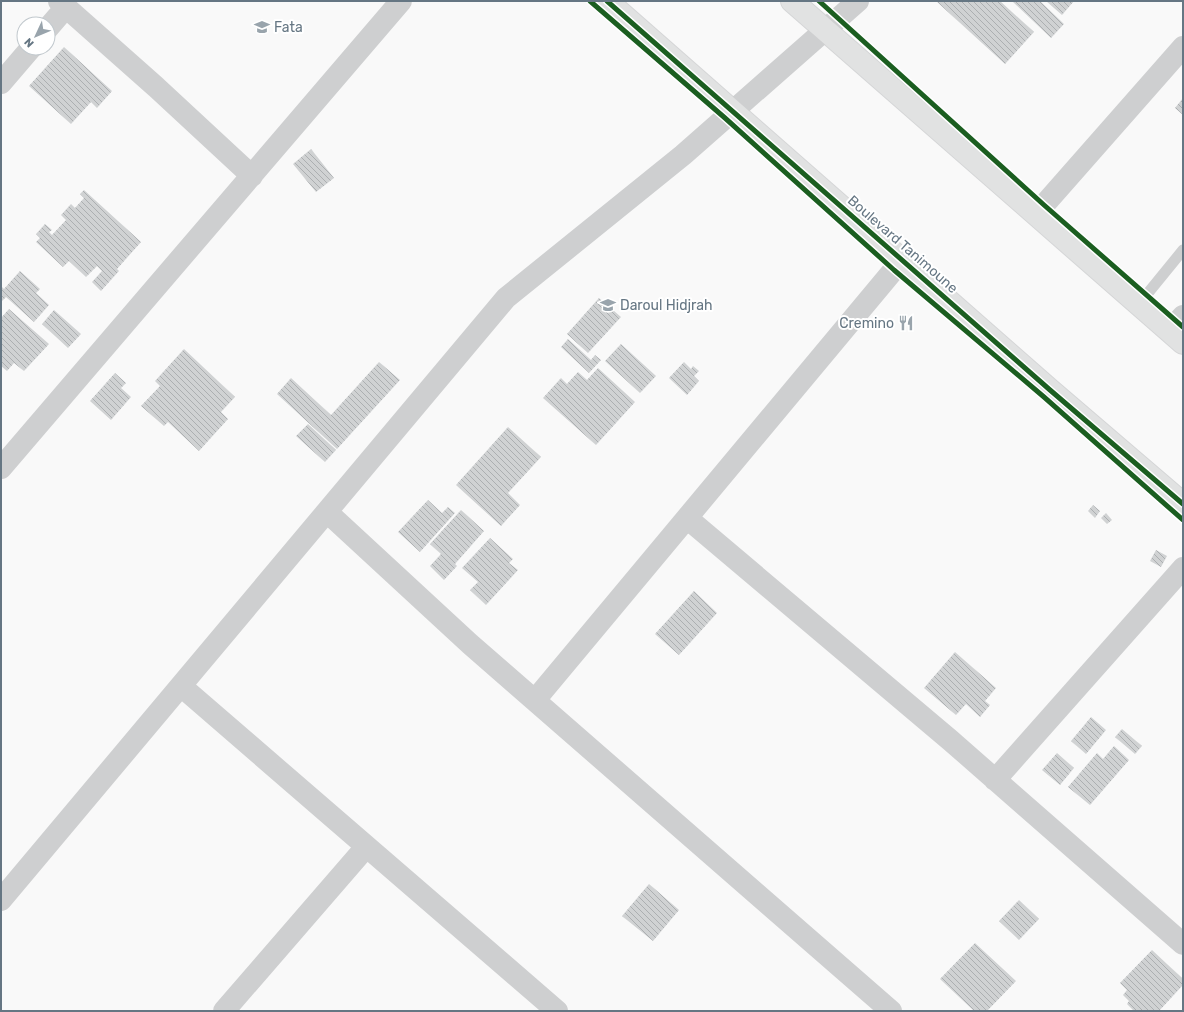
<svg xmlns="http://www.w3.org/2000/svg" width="1184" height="1012" font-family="Rubik,sans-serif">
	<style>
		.building { fill: url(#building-back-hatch) }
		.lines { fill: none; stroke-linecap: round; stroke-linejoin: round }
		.primary-casing { stroke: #d5d6d7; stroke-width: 24 }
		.service { stroke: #cecfd0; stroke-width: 11 }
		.minor { stroke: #cecfd0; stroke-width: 22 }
		.tertiary { stroke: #cecfd0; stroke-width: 22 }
		.primary { stroke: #e1e2e2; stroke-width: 22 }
		.cycleway-casing { stroke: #fff; stroke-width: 8 }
		.cycleway { stroke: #1b5e20; stroke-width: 5 }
		.labels { text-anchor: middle; stroke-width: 4; stroke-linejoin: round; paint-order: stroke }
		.poi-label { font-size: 14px; fill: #657683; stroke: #fff; text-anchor: start }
		.street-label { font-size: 14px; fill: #657683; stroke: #fff }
	</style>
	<defs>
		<pattern id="building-back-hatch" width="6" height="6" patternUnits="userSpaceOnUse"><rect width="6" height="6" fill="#d0d2d3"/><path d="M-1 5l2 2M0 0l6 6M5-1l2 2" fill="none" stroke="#acafb1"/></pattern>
	</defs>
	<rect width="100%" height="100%" fill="#f9f9f9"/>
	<path class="building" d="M936 1H1000L1034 32 1005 64Z
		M1012 1H1040L1064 24 1051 38Z
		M1046 1H1074L1062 15Z
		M64 47 112 91 97 108 91 102 71 124 29 86Z
		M1183 98V115L1175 108Z
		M311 149 334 178 316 192 293 164Z
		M84 190 141 242 117 269 119 271 101 291 92 282 102 271 97 266 86 277 69 261 63 267 36 242 40 238 36 234 45 224 52 230 49 232 52 235 66 220 61 215 71 204 75 208 84 198 80 194Z
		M20 271 40 289 36 293 49 305 34 322 6 297 1 302V286L4 289Z
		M599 298 621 317 588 353 567 334Z
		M9 309 49 344 24 371 14 363 7 371 1 366V318Z
		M54 310 81 334 68 348 42 324Z
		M568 339 591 360 595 355 601 360 589 373 561 347Z
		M621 344 656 376 640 393 605 361Z
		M184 349 235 397 221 412 228 419 199 451 168 422 164 426 141 406 160 386 155 381Z
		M379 362 400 380 337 449 277 394 291 378 331 415Z
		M684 362 691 369 693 366 699 371 694 376 699 381 687 395 669 378Z
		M598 368 635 402 596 445 543 398 561 378 567 384 578 372 587 380Z
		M115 373 126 383 121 388 131 397 111 420 90 401Z
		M308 424 336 450 325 462 296 436Z
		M508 427 541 457 508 493 520 505 501 526 456 485Z
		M428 500 442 513 448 507 455 513 420 552 398 532Z
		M1093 505 1100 511 1095 518 1088 511Z
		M461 510 484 531 455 564 457 566 444 580 430 566 441 554 430 544Z
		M1106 513 1112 520 1107 524 1101 518Z
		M490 538 513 559 509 563 518 570 486 605 470 590 478 582 462 568Z
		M1156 550 1167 556 1161 567 1150 561Z
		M694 591 717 613 679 655 655 634Z
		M955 652 996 688 985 701 990 705 980 717 966 704 956 715 924 688Z
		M1091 717 1106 730 1086 754 1071 741Z
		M1122 729 1142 746 1135 754 1115 737Z
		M1114 746 1129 760 1090 805 1068 787 1097 753 1103 759Z
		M1057 753 1074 768 1060 785 1042 770Z
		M649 884 679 910 653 941 622 916Z
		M1019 900 1039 919 1019 940 999 921Z
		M975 943 1016 981 987 1011H974L940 979Z
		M1152 950 1183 979V985L1159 1011H1134L1127 1004 1129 1001 1123 995 1127 990 1120 983Z"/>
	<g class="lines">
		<defs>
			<path id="primary" d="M607 1 1050 390 1183 504
				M792 1 1183 343"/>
		</defs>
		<use href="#primary" class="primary-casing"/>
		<path class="service" d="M1139 304 1183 250"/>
		<path class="minor" d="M59 1 156 87 252 176
			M48 28 66 7
			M1 83 31 48
			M1036 214 1183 47
			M1169 331 1183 316
			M1 468 401 1
			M327 512 470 644 891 1011
			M687 518 950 740 1183 944
			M181 686 557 1011
			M535 700 902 260
			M995 780 1183 568
			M1 900 506 298 683 155 733 111
			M224 1011 366 847"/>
		<path class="tertiary" d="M733 111 858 1"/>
		<use href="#primary" class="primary"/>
		<defs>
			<path id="cycleway" d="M590 1 725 118 894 270 1044 397 1183 520
				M607 1 1050 390 1183 504
				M819 1 1044 205 1183 327"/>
		</defs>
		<use href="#cycleway" class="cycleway-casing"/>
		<use href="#cycleway" class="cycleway"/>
	</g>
	<defs>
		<symbol id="school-bare" viewBox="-9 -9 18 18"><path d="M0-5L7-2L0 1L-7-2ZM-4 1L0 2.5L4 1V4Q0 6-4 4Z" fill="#99a4ac" stroke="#fff" stroke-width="2.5" paint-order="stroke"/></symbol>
		<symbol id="restaurant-bare" viewBox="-9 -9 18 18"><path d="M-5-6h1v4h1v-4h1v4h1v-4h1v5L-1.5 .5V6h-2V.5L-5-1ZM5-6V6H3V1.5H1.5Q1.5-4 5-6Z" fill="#99a4ac" stroke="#fff" stroke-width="2.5" paint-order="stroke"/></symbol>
	</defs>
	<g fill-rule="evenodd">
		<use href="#school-bare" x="251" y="16" width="22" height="22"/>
		<use href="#school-bare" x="597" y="294" width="22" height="22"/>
		<use href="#restaurant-bare" x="895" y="312" width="22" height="22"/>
	</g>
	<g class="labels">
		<g class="poi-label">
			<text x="274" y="32">Fata</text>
			<text x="620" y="310">Daroul Hidjrah</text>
			<text x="894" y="328" text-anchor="end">Cremino</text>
		</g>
		<g class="street-label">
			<text transform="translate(903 244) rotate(41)" y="5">Boulevard Tanimoune</text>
		</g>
	</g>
	<rect width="1184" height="1012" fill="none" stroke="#657683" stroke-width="4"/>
	<g transform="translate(36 36) rotate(226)"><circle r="19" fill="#ffffff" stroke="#c1c8cd"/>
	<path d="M0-3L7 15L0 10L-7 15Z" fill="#99a4ac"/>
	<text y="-6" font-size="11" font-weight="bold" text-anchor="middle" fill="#657683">N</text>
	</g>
</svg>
